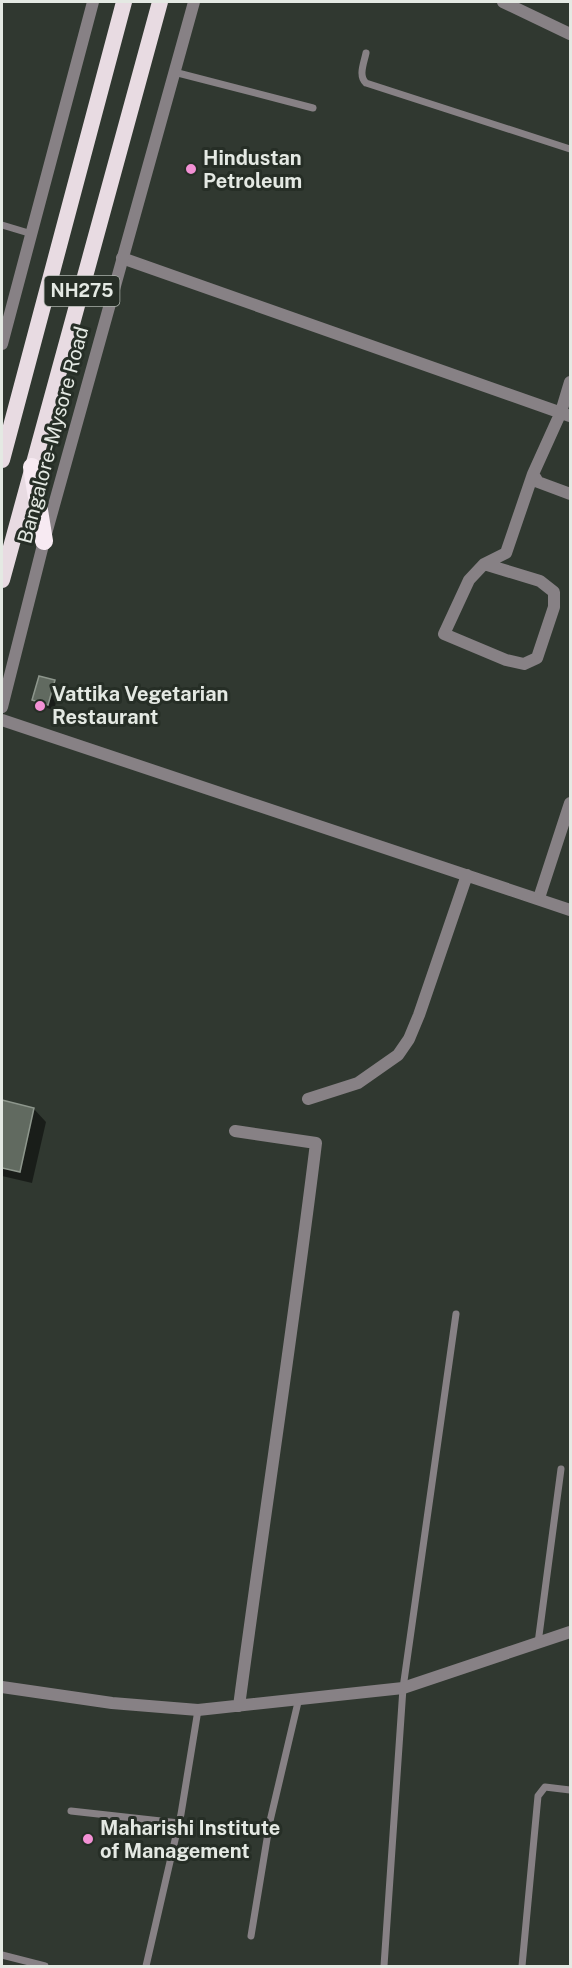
<svg xmlns="http://www.w3.org/2000/svg" width="572" height="1968" font-family="'Public Sans',sans-serif">
	<style>
		.shadow { fill: #0007 }
		.building { fill: #616a60; stroke: #8d968c; stroke-width: 1.5 }
		.lines { fill: none; stroke-linecap: round; stroke-linejoin: round }
		.service { stroke: #878185; stroke-width: 7 }
		.minor { stroke: #878185; stroke-width: 12 }
		.tertiary { stroke: #878185; stroke-width: 12 }
		.trunk { stroke: #e8dbe2; stroke-width: 16 }
		.motorway { stroke: #f7eaf2; stroke-width: 18 }
		.poi-dot { fill: #f391d5; stroke: #262e26; stroke-width: 2 }
		.labels { text-anchor: middle; stroke-width: 6; stroke-linejoin: round; paint-order: stroke }
		.shield { fill: #262e26; stroke: #abb1aa; stroke-width: 1.5 }
		.shield-label { font-size: 18px; font-weight: bold; fill: #e4e9e3 }
		.poi-label { font-size: 20px; font-weight: bold; fill: #e4e9e3; stroke: #262e26; text-anchor: start }
		.street-label { font-size: 20px; fill: #e4e9e3; stroke: #262e26 }
	</style>
	<rect width="100%" height="100%" fill="#303830"/>
	<path class="shadow" d="M54 682 60 688 54 710 40 706 34 700Z
		M2 1102 34 1109 46 1122 32 1183 2 1176Z"/>
	<path class="building" d="M39 676 55 680 48 705 32 700Z
		M2 1100 34 1108 20 1172 2 1168Z"/>
	<g class="lines">
		<path class="service" d="M366 53C364 63 358 76 366 83L570 149
			M174 72 313 108
			M2 225 32 234
			M538 1643 561 1469
			M71 1811 179 1823
			M251 1936 270 1821 299 1698
			M2 1955 45 1966
			M146 1966 181 1814 198 1710
			M384 1966 403 1688 456 1314
			M522 1966 538 1796 545 1787 570 1790"/>
		<path class="minor" d="M503 2 570 34
			M122 258 570 416
			M570 382 561 412 533 474 538 482 570 494
			M484 564 540 581 554 592V607L537 658 524 664 506 660 444 634 469 580 484 564 506 553 533 474
			M2 720 570 910
			M539 898 570 803
			M308 1099 358 1083 398 1055 409 1039 419 1015 467 875
			M235 1131 316 1143C293 1331 264 1518 239 1706
			M2 1687 112 1703 198 1710 403 1688 570 1632"/>
		<path class="tertiary" d="M2 344 93 2
			M2 707 44 541 194 2"/>
		<path class="trunk" d="M2 460 124 2
			M2 580 160 2"/>
		<path class="motorway" d="M32 467 44 541"/>
	</g>
	<g class="poi-dot">
		<circle cx="191" cy="169" r="6"/>
		<circle cx="40" cy="706" r="6"/>
		<circle cx="88" cy="1839" r="6"/>
	</g>
	<g class="labels">
		<rect class="shield" x="44.5" y="276" width="75" height="30" rx="4.5"/>
		<g class="shield-label">
			<text x="82" y="297">NH275</text>
		</g>
		<g class="poi-label">
			<text x="203" y="165">Hindustan<tspan x="203" dy="23">Petroleum</tspan></text>
			<text x="52" y="701">Vattika Vegetarian<tspan x="52" dy="23">Restaurant</tspan></text>
			<text x="100" y="1835">Maharishi Institute<tspan x="100" dy="23">of Management</tspan></text>
		</g>
		<g class="street-label">
			<text transform="translate(53 435) rotate(-75)" y="7">Bangalore-Mysore Road</text>
		</g>
	</g>
	<rect width="572" height="1968" fill="none" stroke="#e4e9e3" stroke-width="6"/>
</svg>
